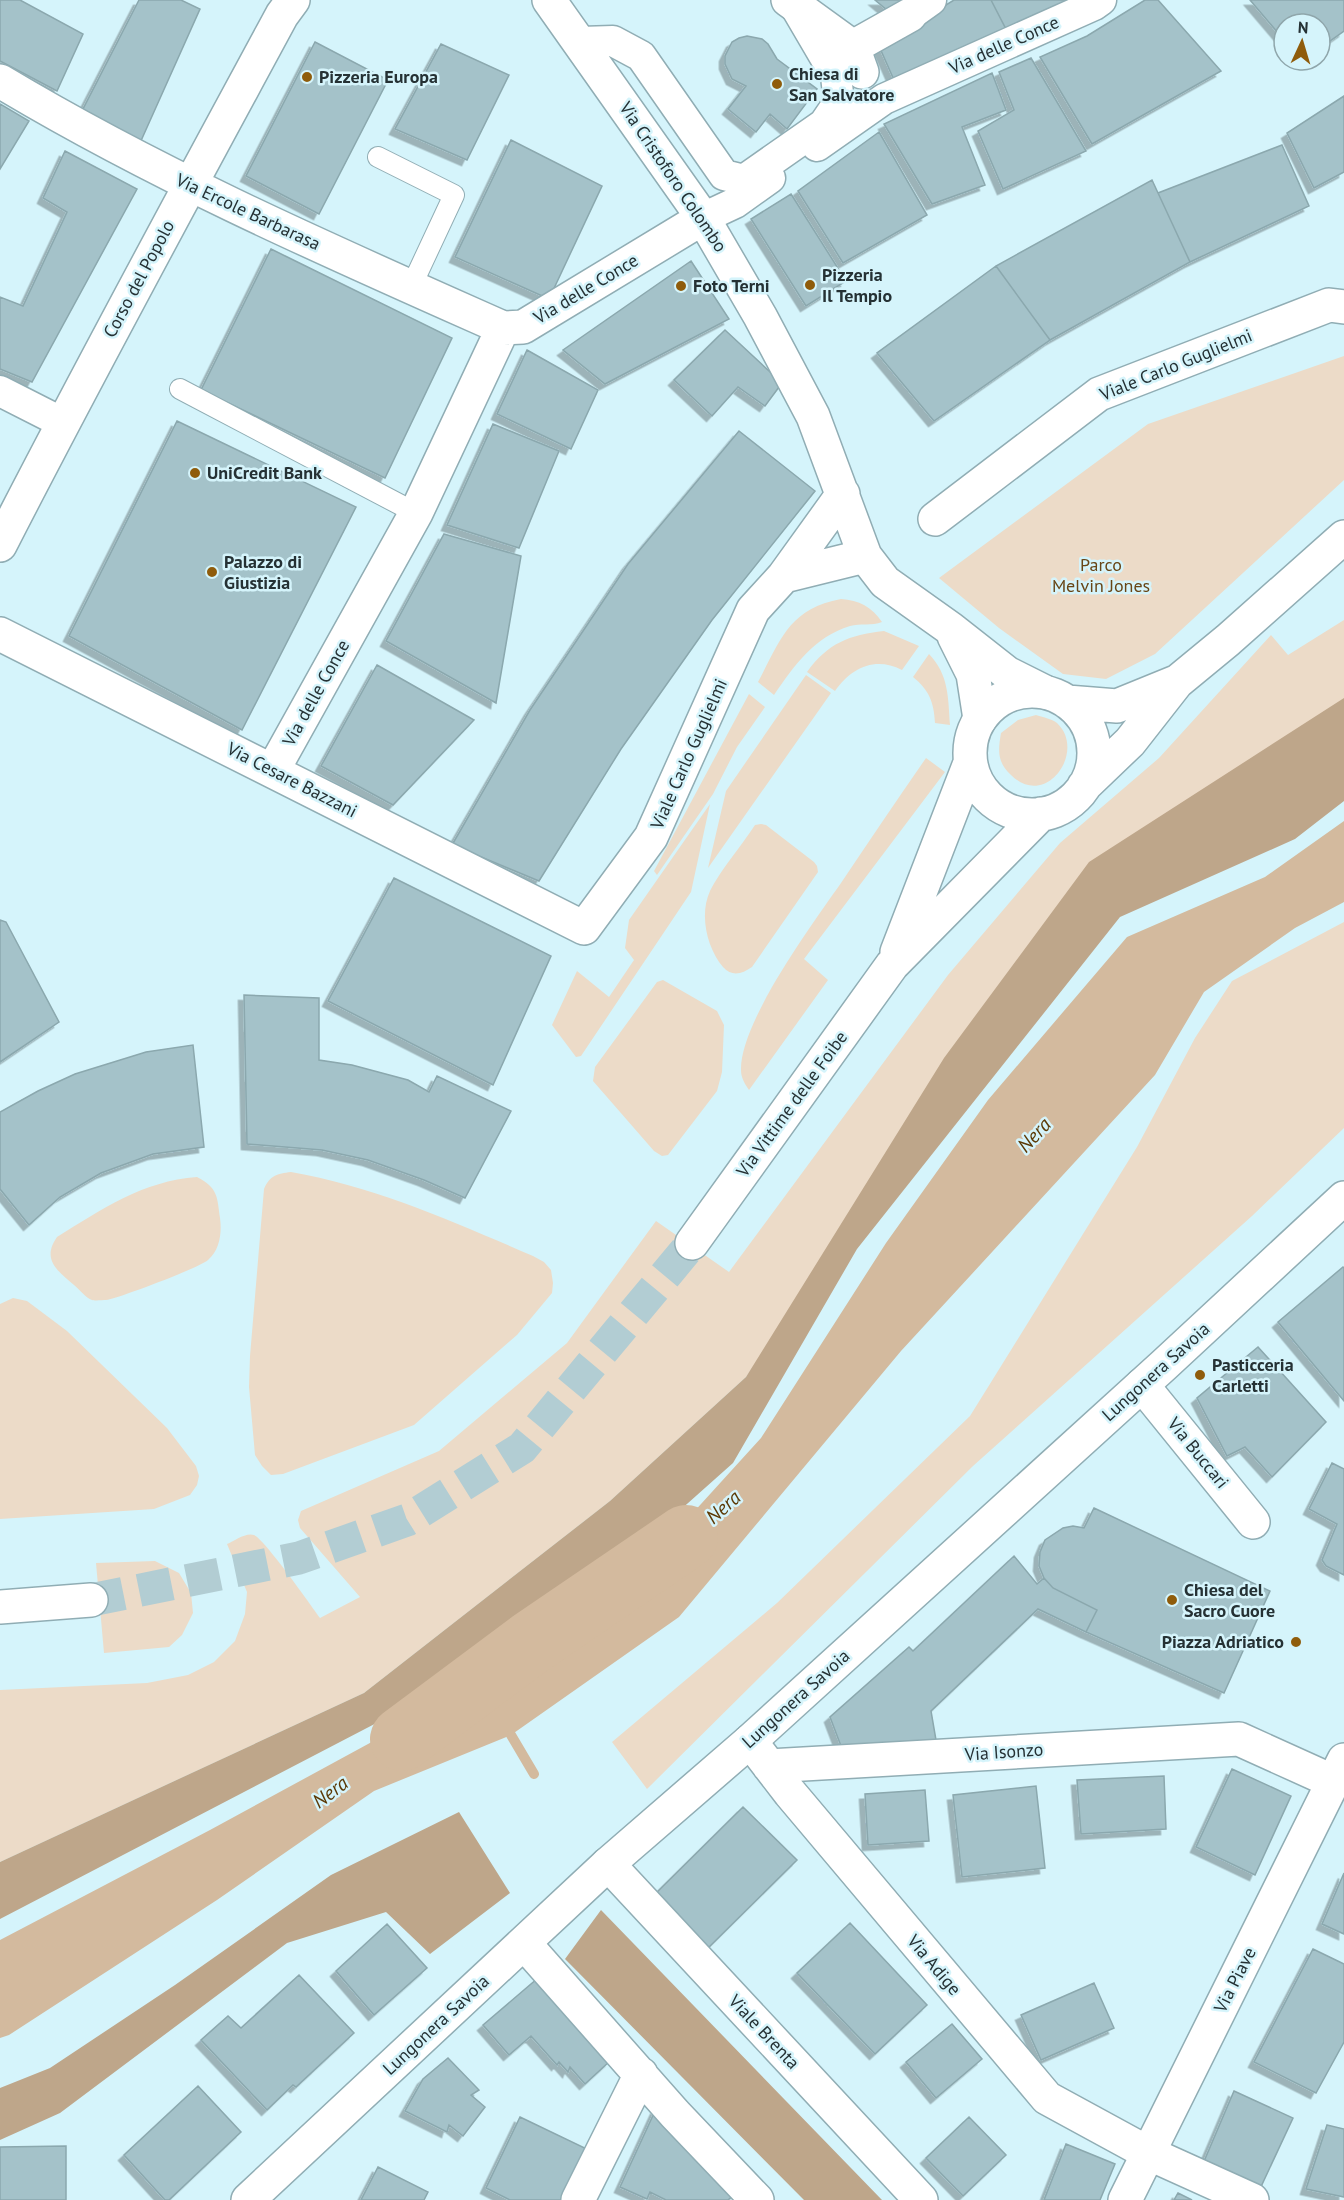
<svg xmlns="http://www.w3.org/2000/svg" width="1344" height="2200" font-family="'PT Sans',sans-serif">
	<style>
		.green { fill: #ecdbc8 }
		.forest { fill: #bea68a }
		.water { fill: #d3ba9e }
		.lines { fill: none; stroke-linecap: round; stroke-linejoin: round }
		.stream { stroke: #d3ba9e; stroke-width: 10 }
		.river { stroke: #d3ba9e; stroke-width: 64 }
		.building { fill: #a4c2c9; stroke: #8ba8ae; stroke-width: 1.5; filter: url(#shadow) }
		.tertiary-tunnel { stroke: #b2cdd3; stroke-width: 33; stroke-dasharray: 33 16; stroke-linecap: butt }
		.service-casing { stroke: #90adb4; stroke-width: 22 }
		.pedestrian-casing { stroke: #90adb4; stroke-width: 33 }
		.minor-casing { stroke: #90adb4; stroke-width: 36 }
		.tertiary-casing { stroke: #90adb4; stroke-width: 36 }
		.service { stroke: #fff; stroke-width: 20 }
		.pedestrian { stroke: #fff; stroke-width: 30 }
		.minor { stroke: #fff; stroke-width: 33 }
		.tertiary { stroke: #fff; stroke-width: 33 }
		.poi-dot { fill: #8f5c0b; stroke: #d5f4fb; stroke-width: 2 }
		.labels { text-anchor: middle; stroke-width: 5; stroke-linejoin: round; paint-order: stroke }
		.street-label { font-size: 18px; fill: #253134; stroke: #d5f4fb }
		.poi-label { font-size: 18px; font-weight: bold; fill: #253134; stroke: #d5f4fb; text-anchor: start }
		.park-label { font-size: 18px; fill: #684515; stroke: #d5f4fb }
		.water-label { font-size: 20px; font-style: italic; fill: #5b3905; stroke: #d5f4fb }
	</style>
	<defs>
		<filter id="shadow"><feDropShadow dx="-5.5" dy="5.5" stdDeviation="0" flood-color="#0004"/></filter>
	</defs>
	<rect width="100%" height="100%" fill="#d5f4fb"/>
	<path class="green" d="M1344 356V480L1155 654 1106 679 1063 674 999 628 939 578 1148 424Z
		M841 599C859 600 872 607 882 622 872 626 860 623 850 626 814 637 794 666 774 695L758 682C781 639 789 609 841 599Z
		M1344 620V704L1100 866 746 1377 610 1501 364 1693 0 1862V1690L147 1683 188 1675 214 1662 235 1641 245 1614 247 1592 227 1544C234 1541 246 1532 254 1535 265 1540 310 1604 320 1618L360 1597 300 1528 298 1520 301 1511 439 1451 567 1343 656 1221 729 1272 948 975 1060 843 1159 758 1271 635 1288 655Z
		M884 631 919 646 902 670C875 656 851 668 835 691L807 672C828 643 849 635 884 631Z
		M929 654C949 675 948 697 950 725L935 723C934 702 929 690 913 677Z
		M806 675 831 693 708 868 726 791Z
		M749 694 765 707 737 747 713 794 657 875 654 871Z
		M1036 715C1042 717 1052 719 1057 723 1087 751 1046 810 1011 775 997 762 998 751 1001 733L1018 720Z
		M926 758 945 772 804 959 828 980 749 1090C745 1084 741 1078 741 1070 740 1022 813 923 841 883 869 841 897 800 926 758Z
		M710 804 691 892 581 1056 576 1057 552 1025 577 971 609 997 634 960 625 948 629 920Z
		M761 824 766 825 814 862 817 866 818 872 752 967C742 974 732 977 723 967 707 948 699 915 710 891 720 871 742 845 755 825Z
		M1344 922V1128L1252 1216 973 1466 647 1789 612 1742 777 1603 970 1416 1137 1147 1195 1038 1232 981Z
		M663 980 717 1011 724 1025 722 1072 717 1091 668 1155 662 1156 654 1151 593 1081 595 1067 657 982Z
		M291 1172C376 1187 454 1222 533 1256L544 1262 551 1270 553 1283 552 1293 517 1335 414 1425 283 1474 271 1475 262 1466 255 1455 249 1387 250 1356 264 1189C270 1175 277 1174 291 1172Z
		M197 1177C218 1188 217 1196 220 1218 222 1232 220 1250 208 1260 201 1267 117 1299 106 1300 103 1300 95 1301 92 1300 86 1298 79 1289 74 1285 58 1271 41 1260 57 1237 102 1209 143 1181 197 1177Z
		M13 1298 27 1301 67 1331 167 1428 196 1466 199 1476 197 1485 190 1495 154 1509 0 1519V1304Z
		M155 1561 179 1573 191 1593 193 1613 182 1635 169 1647 104 1653 96 1563Z"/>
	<path class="forest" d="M1344 698V801L1295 839 1120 917 857 1249 733 1463 532 1642 0 1919V1862L364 1693 610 1501 746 1377 944 1058 1089 862Z
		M459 1812 510 1893 430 1954 386 1912 287 1943 60 2113 0 2140V2088L50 2068 175 1985 331 1875Z
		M601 1910 882 2200H804L565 1959Z"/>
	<path class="water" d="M1344 821V902L1295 928 1204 992 1155 1075 901 1351 679 1617 511 1735 374 1791 217 1900 9 2035 0 2038V1940L210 1830 548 1646 691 1515 761 1438 886 1243 988 1100 1127 937 1265 877Z"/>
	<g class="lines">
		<path class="stream" d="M511 1735 534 1774"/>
		<path class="river" d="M402 1739 532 1642 686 1537"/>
	</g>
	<path class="building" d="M0 0H20L83 34 57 91 0 61Z
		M139 0H181L200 9 140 143 82 111Z
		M875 0H915L893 15Z
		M954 0H991L1009 35 898 89 879 46Z
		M991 0H1069L1009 35Z
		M1145 0H1158L1221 71 1092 144 1040 57 1087 36Z
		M1250 0H1344V31L1320 48V24H1284V40Z
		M747 36 762 39 768 44 777 59 817 89 787 129 770 114 756 132 728 109 746 86 732 79 725 64V56L732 42 739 38Z
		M315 42 388 80 319 214 246 176Z
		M441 44 509 75 467 160 395 129Z
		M1031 58 1086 151 1003 189 978 131 1014 110 999 72Z
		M992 73 1006 110 962 127 985 185 932 204 884 124Z
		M1344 96V172L1314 188 1287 133Z
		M0 104 29 121 0 169Z
		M879 132 927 215 843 263 798 191Z
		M511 140 602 186 549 299 455 257Z
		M1282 145 1309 206 1190 262 1158 193Z
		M65 151 137 189 32 382 0 369V297L23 306 67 212 43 198Z
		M1152 180 1190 262 1050 340 996 266Z
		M791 194 846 281 806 306 751 219Z
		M271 249 452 338 385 478 201 390Z
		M691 261 729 319 605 384 563 350Z
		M996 266 1050 340 934 421 877 353Z
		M725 330 782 383 765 406 738 387 712 416 674 380Z
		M527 350 598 390 571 449 497 414Z
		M177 421 356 507 242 730 69 636Z
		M493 424 559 451 519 548 447 525Z
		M739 431 815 491 712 620 621 749 539 881 452 845 530 710 628 564Z
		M444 534 521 556 496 703 386 641Z
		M377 665 474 720 393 805 321 766Z
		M394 878 551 956 493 1085 328 1001Z
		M0 920 6 922 59 1022 0 1062Z
		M244 995 319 998V1060L352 1065 408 1080 429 1092 437 1076 511 1111 465 1198 424 1180 368 1160 322 1150 247 1144Z
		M193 1045 204 1147 153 1154 101 1173 60 1197 29 1225 0 1189V1112L38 1091 75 1074 146 1052Z
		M1343 1267 1344 1268V1401L1278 1322Z
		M1258 1347 1326 1422 1272 1477 1245 1447 1227 1456 1197 1398Z
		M1332 1463 1344 1469V1575L1326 1566 1322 1560 1337 1524 1309 1509Z
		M1094 1508 1270 1591 1224 1693 1086 1632 1097 1610 1053 1588 1044 1578 1039 1566 1040 1552 1045 1540 1063 1528 1073 1526 1084 1528Z
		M1014 1556 1037 1584 1044 1578 1053 1588 1097 1610 1086 1632 1038 1609 931 1711 936 1740 841 1746 830 1717 909 1647 913 1651Z
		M1232 1769 1291 1796 1255 1875 1196 1847Z
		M1164 1776 1166 1829 1081 1834 1077 1780Z
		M1036 1786 1045 1868 962 1877 953 1795Z
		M925 1790 929 1841 868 1845 865 1794Z
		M743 1807 797 1860 699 1957 646 1903Z
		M1344 1873V1934L1322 1924Z
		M850 1923 927 2005 875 2054 797 1973Z
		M387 1924 427 1968 374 2015 336 1971Z
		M1313 1949 1344 1964V2042L1316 2093 1254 2062Z
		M299 1975 354 2033 296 2087 293 2085 267 2110 201 2040 228 2016 241 2028Z
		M538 1978 610 2061 585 2084 570 2067 568 2072 559 2062 557 2065 531 2036 509 2055 483 2025Z
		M1094 1983 1114 2028 1041 2060 1021 2015Z
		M952 2024 982 2059 936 2098 906 2062Z
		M448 2058 479 2090 471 2095 485 2107 463 2136 449 2125 447 2132 405 2111 423 2079Z
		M198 2086 241 2132 169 2200H165L124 2155Z
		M1234 2091 1293 2118 1259 2191 1202 2166Z
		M656 2109 738 2191 728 2200H666L650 2192 647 2199 620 2187Z
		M520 2117 591 2151 568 2200H510L486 2188Z
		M969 2117 1006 2155 963 2196 926 2158Z
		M1327 2125 1344 2129V2197L1306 2189Z
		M1066 2144 1115 2164 1100 2200H1044Z
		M66 2146V2200H0V2147Z
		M378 2167 428 2192 424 2200H361Z
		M1178 2193 1192 2200H1174Z"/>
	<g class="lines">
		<path class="tertiary-tunnel" d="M91 1600 299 1558 407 1520 522 1448 692 1243"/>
		<defs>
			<path id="service" d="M378 157 454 195 411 287
				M180 389 416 513"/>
			<path id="pedestrian" d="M910 15 931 0
				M581 42 613 41 641 56 724 175 744 180 824 124 839 102 836 76 795 6
				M817 146 884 99 1094 5 1101 0
				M703 218 735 203 770 178
				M0 391 63 423"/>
			<path id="minor" d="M549 0 703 218 760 316 813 416 865 556 885 582 951 629 1007 673 1045 692
				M788 0 853 47 862 72
				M853 47 910 15
				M0 81C160 177 332 252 503 328L523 327 703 218
				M935 519 1099 394 1329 305 1344 307
				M0 545C91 367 187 191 282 15L293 0
				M784 576 843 494
				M0 634 584 928 651 837 753 610 784 576 865 556
				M954 636 973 674 980 719
				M273 770 416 513 503 328
				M1142 1385 1253 1522
				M750 1741 790 1793 1047 2098 1148 2153 1252 2200
				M769 1766 1239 1739 1334 1782
				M608 1864 921 2200
				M524 1943 675 2114 757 2200
				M578 2200 641 2074"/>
			<path id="tertiary" d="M970 753a62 62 0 1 1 124 0a62 62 0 1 1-124 0Z
				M1067 702 1117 706 1176 682
				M1084 786 1130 742 1177 682 1228 640 1344 537
				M897 952 970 763
				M692 1243 892 965 1041 814
				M0 1607 91 1600
				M248 2200 608 1864 750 1741 1164 1365 1344 1198
				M1125 2200 1344 1760"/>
		</defs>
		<use href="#service" class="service-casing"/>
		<use href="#pedestrian" class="pedestrian-casing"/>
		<use href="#minor" class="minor-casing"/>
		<use href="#tertiary" class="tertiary-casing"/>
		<use href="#service" class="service"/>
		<use href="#pedestrian" class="pedestrian"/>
		<use href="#minor" class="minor"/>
		<use href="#tertiary" class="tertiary"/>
	</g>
	<g class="poi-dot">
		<circle cx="307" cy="77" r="6"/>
		<circle cx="777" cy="84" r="6"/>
		<circle cx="810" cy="285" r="6"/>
		<circle cx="681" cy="286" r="6"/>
		<circle cx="195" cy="473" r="6"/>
		<circle cx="212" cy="572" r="6"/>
		<circle cx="1200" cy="1375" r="6"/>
		<circle cx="1172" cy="1600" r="6"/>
		<circle cx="1296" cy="1642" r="6"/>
	</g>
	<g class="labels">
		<g class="street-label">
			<text transform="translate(1004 45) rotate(-24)" y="6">Via delle Conce</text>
			<text transform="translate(673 177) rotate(56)" y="6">Via Cristoforo Colombo</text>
			<text transform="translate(248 212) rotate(25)" y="6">Via Ercole Barbarasa</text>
			<text transform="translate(139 279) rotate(-62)" y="6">Corso del Popolo</text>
			<text transform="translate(586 289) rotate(-31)" y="6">Via delle Conce</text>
			<text transform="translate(1176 365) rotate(-22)" y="6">Viale Carlo Guglielmi</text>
			<text transform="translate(316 693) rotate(-61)" y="6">Via delle Conce</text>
			<text transform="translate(689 754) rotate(-66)" y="6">Viale Carlo Guglielmi</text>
			<text transform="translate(292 780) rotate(27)" y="6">Via Cesare Bazzani</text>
			<text transform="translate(792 1104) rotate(-54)" y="6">Via Vittime delle Foibe</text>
			<text transform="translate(1156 1372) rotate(-42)" y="6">Lungonera Savoia</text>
			<text transform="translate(1198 1453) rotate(51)" y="6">Via Buccari</text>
			<text transform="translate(796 1699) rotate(-42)" y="6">Lungonera Savoia</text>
			<text transform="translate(1004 1752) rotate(-4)" y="6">Via Isonzo</text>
			<text transform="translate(934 1965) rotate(50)" y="6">Via Adige</text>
			<text transform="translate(1235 1980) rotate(-63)" y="6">Via Piave</text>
			<text transform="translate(436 2025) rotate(-43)" y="6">Lungonera Savoia</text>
			<text transform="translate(764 2032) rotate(47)" y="6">Viale Brenta</text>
		</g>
		<g class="poi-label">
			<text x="789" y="80">Chiesa di<tspan x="789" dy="21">San Salvatore</tspan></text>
			<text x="319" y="83">Pizzeria Europa</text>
			<text x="822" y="281">Pizzeria<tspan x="822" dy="21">Il Tempio</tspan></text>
			<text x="693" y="292">Foto Terni</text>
			<text x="207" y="479">UniCredit Bank</text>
			<text x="224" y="568">Palazzo di<tspan x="224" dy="21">Giustizia</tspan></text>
			<text x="1212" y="1371">Pasticceria<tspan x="1212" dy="21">Carletti</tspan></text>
			<text x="1184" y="1596">Chiesa del<tspan x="1184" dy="21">Sacro Cuore</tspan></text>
			<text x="1284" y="1648" text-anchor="end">Piazza Adriatico</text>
		</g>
		<g class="park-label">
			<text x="1101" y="571">Parco<tspan x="1101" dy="21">Melvin Jones</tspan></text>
		</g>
		<g class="water-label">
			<text transform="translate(1034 1135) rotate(-47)" y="7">Nera</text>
			<text transform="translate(723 1507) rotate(-42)" y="7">Nera</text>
			<text transform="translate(330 1792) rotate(-37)" y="7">Nera</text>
		</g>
	</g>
	<g transform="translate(1302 42) rotate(4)"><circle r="28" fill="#d5f4fb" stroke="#8fa6ab" stroke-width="1.5"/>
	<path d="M0-4.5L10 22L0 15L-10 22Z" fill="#8f5c0b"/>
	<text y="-9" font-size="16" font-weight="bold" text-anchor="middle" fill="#253134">N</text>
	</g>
</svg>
